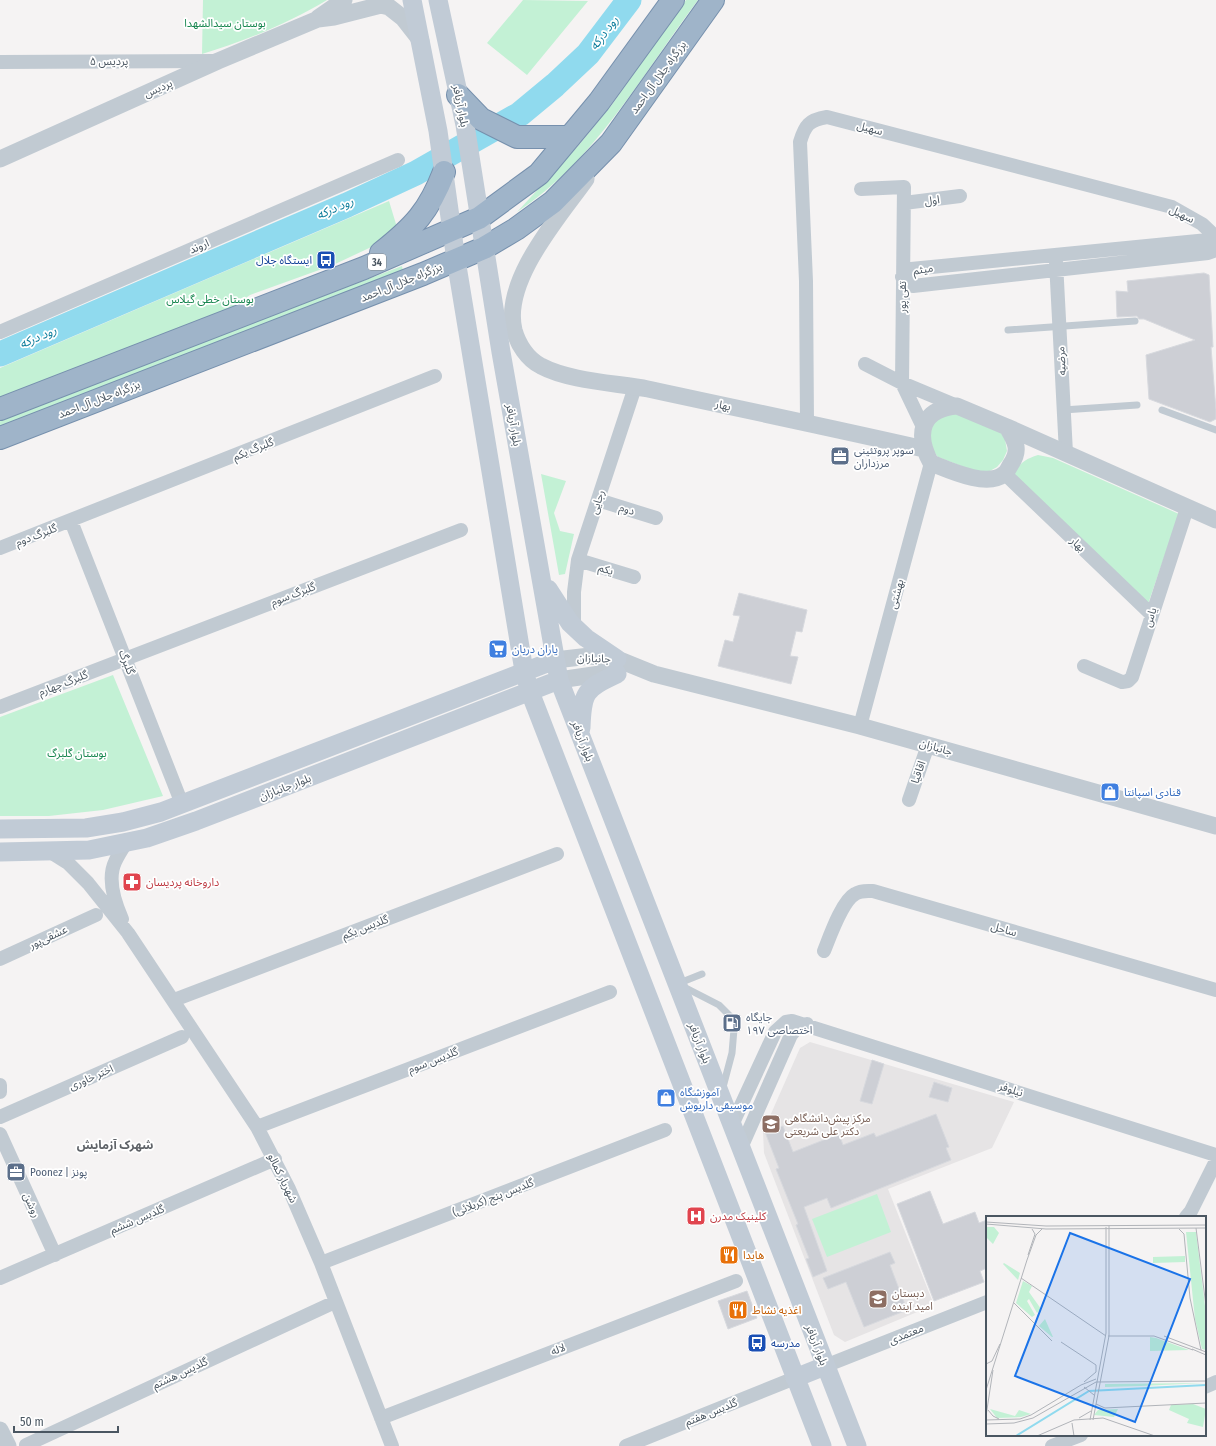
<svg xmlns="http://www.w3.org/2000/svg" width="1216" height="1446" font-family="'Fira Sans Condensed','Noto Sans Arabic',sans-serif">
	<style>
		.education { fill: #e6e4e5 }
		.green { fill: #c3f1d5 }
		.lines { fill: none; stroke-linecap: round; stroke-linejoin: round }
		.river { stroke: #90daee; stroke-width: 25 }
		.building { fill: #cdcfd5; stroke: #d7d9de }
		.trunk-casing { stroke: #7690ad; stroke-width: 24 }
		.service { stroke: #c1cad2; stroke-width: 7 }
		.minor { stroke: #c1cad2; stroke-width: 14 }
		.tertiary { stroke: #c1cad2; stroke-width: 17 }
		.secondary { stroke: #c1cbd6; stroke-width: 19 }
		.trunk { stroke: #9fb4c9; stroke-width: 22 }
		.labels { text-anchor: middle; stroke-width: 3.5; stroke-linejoin: round; paint-order: stroke }
		.shield { fill: #fff; stroke: #808990; stroke-width: 1 }
		.shield-label { font-size: 10px; font-weight: bold; fill: #4a5661 }
		.park-label { font-size: 11px; fill: #17864f; stroke: #fff }
		.street-label { font-size: 11px; fill: #4a5661; stroke: #fff }
		.transit-label { font-size: 11px; fill: #164399; stroke: #fff; text-anchor: end }
		.service-label { font-size: 11px; fill: #4e5e75; stroke: #fff; text-anchor: start }
		.shop-label { font-size: 11px; fill: #366cbe; stroke: #fff; text-anchor: start }
		.health-label { font-size: 11px; fill: #be3a42; stroke: #fff; text-anchor: start }
		.education-label { font-size: 11px; fill: #785e54; stroke: #fff; text-anchor: start }
		.food-label { font-size: 11px; fill: #c56008; stroke: #fff; text-anchor: start }
		.water-label { font-size: 12px; font-style: italic; fill: #0c7c9b; stroke: #fff }
		.neighbourhood-label { font-size: 12px; font-weight: bold; fill: #5f6368; stroke: #fff }
		.inset-river { fill: none; stroke: #90daee; stroke-width: 2 }
		.inset-road { fill: none; stroke: #b1b4b9; stroke-width: 1 }
		.view { fill: #1a73e8; fill-opacity: 0.15; stroke: #1a73e8; stroke-width: 2 }
		.inset-edge { fill: none; stroke: #4a5661; stroke-width: 2 }
	</style>
	<rect width="100%" height="100%" fill="#f5f3f3"/>
	<path class="education" d="M810 1042 1014 1102 992 1148 888 1189 934 1305 845 1342 834 1335 764 1153 763 1132 800 1048Z"/>
	<path class="green" d="M203 0H327C290 22 244 42 202 54Z
		M523 0 588 1 527 75 487 43Z
		M686 0H698C644 72 594 162 517 212L579 145 611 106Z
		M389 201 399 234 333 265 250 295 220 316 0 402V368Z
		M402 266 403 271 0 431V420Z
		M951 412 999 430 1005 439 1007 451 1003 460 997 467 988 472H977L938 457 931 448 929 428 934 420Z
		M1038 455 1053 458 1179 514 1148 604 1013 475C1020 463 1025 459 1038 455Z
		M541 474 566 481 554 513 560 531 574 534 565 574 559 575Z
		M113 675 163 796 103 810 49 816H0V717Z
		M877 1194 891 1232 827 1257 812 1219Z"/>
	<g class="lines">
		<path class="river" d="M0 354 347 205 416 173 520 114 555 85 588 54 629 0"/>
	</g>
	<path class="building" d="M1204 273 1209 275 1213 347H1211L1216 410V419L1210 422 1149 399 1146 355 1195 340 1144 319H1139L1137 316 1117 317 1116 291 1128 292 1127 281Z
		M739 593 807 610 802 632 796 631 790 656 798 657 791 684 718 666 725 640 733 642 740 616 733 615Z
		M872 1060 884 1064 872 1104 860 1101Z
		M934 1082 952 1088 948 1102 929 1097Z
		M936 1114 949 1147 946 1148 951 1160 831 1208 827 1198 804 1207 827 1271 813 1277 806 1259 809 1258 796 1225 798 1224 776 1169 779 1168 765 1132 783 1126 793 1152 839 1134 843 1145 874 1133 876 1137Z
		M930 1191 943 1224 975 1212 979 1223 987 1220V1268L980 1271 984 1282 934 1301 897 1204Z
		M890 1252 895 1263 890 1265 907 1310 864 1327 846 1282 828 1289 823 1278Z
		M747 1291 757 1318 728 1329 718 1301Z"/>
	<g class="lines">
		<defs>
			<path id="trunk" d="M458 95 481 119 517 137H570
				M381 253C414 227 429 211 444 172
				M0 409 364 268 479 218 539 174 599 102 673 0
				M0 438 423 274 484 248 516 229 553 202 611 143 713 0"/>
		</defs>
		<use href="#trunk" class="trunk-casing"/>
		<path class="service" d="M1008 330 1135 321
			M1063 410 1137 405
			M1162 410 1216 430
			M677 984 702 974
			M682 986 719 1005 733 1019 734 1029 732 1053 723 1087"/>
		<path class="minor" d="M0 62 216 61
			M861 189 904 187 902 383 923 427
			M904 203 960 196
			M1056 262 1066 453
			M902 277 911 269 1208 240 1216 244
			M902 277 913 286 1208 253 1216 250
			M0 332 398 160
			M865 364 902 383 957 406
			M807 423 806 281 800 142C805 125 809 120 827 117L1172 207 1202 224 1216 237
			M1005 474 1151 614
			M598 500 656 518
			M71 521 182 804
			M0 548 435 376
			M578 560 634 577
			M574 620V592L578 560 635 387
			M1084 666 1122 682 1128 681 1132 677 1187 508
			M0 707 461 530
			M860 726 931 463
			M909 800 928 745
			M49 851 68 863 88 883 128 933 257 1127 289 1189 321 1263 392 1446
			M122 919C115 903 107 879 115 862 118 855 122 849 126 843
			M824 951C830 936 842 901 855 894 861 890 867 891 873 891L1216 990
			M0 959 96 915
			M174 1000 557 854
			M0 1085V1092
			M0 1117 182 1037
			M732 1125 775 1032 786 1022 792 1021 1216 1155
			M257 1127 610 992
			M0 1134 55 1255
			M741 1148 791 1035 797 1028 807 1024
			M1186 1217 1191 1211 1216 1161
			M321 1263 665 1130
			M0 1278 275 1159
			M825 1366 987 1302
			M1205 1387 1216 1382
			M381 1418 736 1281
			M26 1445 335 1302
			M626 1446 795 1378
			M1052 1446 1081 1435"/>
		<path class="tertiary" d="M318 18 344 0
			M0 159 218 61 318 19 334 17 381 5 389 7 403 18 421 41
			M586 179C559 217 502 281 514 330 518 344 527 359 541 366 569 381 616 383 648 389 740 409 832 428 924 449
			M957 406 1007 427C1015 441 1021 449 1011 464 1009 467 1007 472 1004 474 987 488 949 470 931 463 915 434 921 409 957 406Z
			M1007 427 1216 520
			M555 660 590 656 617 659 654 674 860 726 1216 826
			M559 680 600 674H617
			M0 1430 8 1446"/>
		<path class="secondary" d="M412 0 438 131 456 260 524 671 530 692 822 1446
			M438 0 465 125 501 352 559 680 857 1446
			M548 589 570 623 586 638 617 659
			M581 728C582 692 585 689 617 674
			M0 829 86 828 123 822 161 812 555 660
			M0 852 89 850 147 838 196 821 559 680
			M795 1378 825 1366"/>
		<use href="#trunk" class="trunk"/>
	</g>
	<defs>
		<symbol id="bus-square" viewBox="-11 -11 22 22"><rect x="-9" y="-9" width="18" height="18" rx="4" fill="#1a4fb4" stroke="#fff"/><path d="M-5-6H5V4H4V6H2V4H-2V6H-4V4H-5ZM-3.5-4V0h7V-4ZM-3.5 1.2v1.5H-2V1.2ZM2 1.2v1.5H3.5V1.2Z" fill="#fff"/></symbol>
		<symbol id="office-square" viewBox="-11 -11 22 22"><rect x="-9" y="-9" width="18" height="18" rx="4" fill="#5c6f8a" stroke="#fff"/><path d="M-6-3h4V-5.5h4V-3h4V5H-6ZM-1-4.5V-3h2v-1.5ZM-6 0V1H6V0Z" fill="#fff"/></symbol>
		<symbol id="supermarket-square" viewBox="-11 -11 22 22"><rect x="-9" y="-9" width="18" height="18" rx="4" fill="#3f7fe0" stroke="#fff"/><path d="M-6-5.5h2.5l.6 2H6L4.5 2H-2.5L-4.4-4H-6ZM-1.5 3.2a1.3 1.3 0 1 0 .1 0ZM3 3.2a1.3 1.3 0 1 0 .1 0Z" fill="#fff"/></symbol>
		<symbol id="shop-square" viewBox="-11 -11 22 22"><rect x="-9" y="-9" width="18" height="18" rx="4" fill="#3f7fe0" stroke="#fff"/><path d="M-5-2.5h2.3a2.7 3.5 0 0 1 5.4 0H5L5.5 6h-11ZM-1.5-2.5h3a1.5 2.3 0 0 0-3 0Z" fill="#fff"/></symbol>
		<symbol id="pharmacy-square" viewBox="-11 -11 22 22"><rect x="-9" y="-9" width="18" height="18" rx="4" fill="#e0444e" stroke="#fff"/><path d="M-2-6h4v4h4v4h-4v4h-4v-4h-4v-4h4Z" fill="#fff"/></symbol>
		<symbol id="fuel-square" viewBox="-11 -11 22 22"><rect x="-9" y="-9" width="18" height="18" rx="4" fill="#5c6f8a" stroke="#fff"/><path d="M-5.5-6h7V0h2V4h1.3V-2.5L3-4.5l.8-.8L6-3V5H2.5V1h-1V6h-7ZM-4.2-4.7v3.2H.2V-4.7Z" fill="#fff"/></symbol>
		<symbol id="school-square" viewBox="-11 -11 22 22"><rect x="-9" y="-9" width="18" height="18" rx="4" fill="#8d6e63" stroke="#fff"/><path d="M0-5L7-2L0 1L-7-2ZM-4 1L0 2.5L4 1V4Q0 6-4 4Z" fill="#fff"/></symbol>
		<symbol id="hospital-square" viewBox="-11 -11 22 22"><rect x="-9" y="-9" width="18" height="18" rx="4" fill="#e0444e" stroke="#fff"/><path d="M-5-5h3v3.5h4V-5h3V5h-3V1.5h-4V5h-3Z" fill="#fff"/></symbol>
		<symbol id="restaurant-square" viewBox="-11 -11 22 22"><rect x="-9" y="-9" width="18" height="18" rx="4" fill="#e8710a" stroke="#fff"/><path d="M-5-6h1v4h1v-4h1v4h1v-4h1v5L-1.5 .5V6h-2V.5L-5-1ZM5-6V6H3V1.5H1.5Q1.5-4 5-6Z" fill="#fff"/></symbol>
	</defs>
	<g fill-rule="evenodd">
		<use href="#bus-square" x="315" y="249" width="22" height="22"/>
		<use href="#office-square" x="829" y="445" width="22" height="22"/>
		<use href="#supermarket-square" x="487" y="638" width="22" height="22"/>
		<use href="#shop-square" x="1099" y="781" width="22" height="22"/>
		<use href="#pharmacy-square" x="121" y="871" width="22" height="22"/>
		<use href="#fuel-square" x="721" y="1012" width="22" height="22"/>
		<use href="#shop-square" x="655" y="1087" width="22" height="22"/>
		<use href="#school-square" x="760" y="1113" width="22" height="22"/>
		<use href="#office-square" x="5" y="1161" width="22" height="22"/>
		<use href="#hospital-square" x="685" y="1205" width="22" height="22"/>
		<use href="#restaurant-square" x="718" y="1244" width="22" height="22"/>
		<use href="#school-square" x="867" y="1288" width="22" height="22"/>
		<use href="#restaurant-square" x="727" y="1299" width="22" height="22"/>
		<use href="#bus-square" x="746" y="1332" width="22" height="22"/>
	</g>
	<g class="labels">
		<rect class="shield" x="368" y="254" width="18" height="16" rx="3"/>
		<g class="shield-label">
			<text x="377" y="266">34</text>
		</g>
		<g class="park-label">
			<text x="225" y="27">بوستان سیدالشهدا</text>
			<text x="210" y="303">بوستان خطی گیلاس</text>
			<text x="77" y="757">بوستان گلبرگ</text>
		</g>
		<g class="street-label">
			<text x="109" y="65">پردیس ۵</text>
			<text transform="translate(658 77) rotate(-54)" y="4">بزرگراه جلال آل احمد</text>
			<text transform="translate(158 88) rotate(-24)" y="4">پردیس</text>
			<text transform="translate(461 106) rotate(79)" y="4">بلوار آریافر</text>
			<text transform="translate(870 128) rotate(15)" y="4">سهیل</text>
			<text transform="translate(932 200) rotate(-7)" y="4">اول</text>
			<text transform="translate(1182 214) rotate(26)" y="4">سهیل</text>
			<text transform="translate(199 246) rotate(-23)" y="4">اروند</text>
			<text transform="translate(923 269) rotate(-10)" y="4">میثم</text>
			<text transform="translate(401 282) rotate(-22)" y="4">بزرگراه جلال آل احمد</text>
			<text transform="translate(902 297) rotate(-90)" y="4">تقی پور</text>
			<text transform="translate(1061 361) rotate(-93)" y="4">مرضیه</text>
			<text transform="translate(99 399) rotate(-21)" y="4">بزرگراه جلال آل احمد</text>
			<text transform="translate(723 405) rotate(12)" y="4">بهار</text>
			<text transform="translate(514 425) rotate(80)" y="4">بلوار آریافر</text>
			<text transform="translate(253 449) rotate(-22)" y="4">گلبرگ یکم</text>
			<text transform="translate(597 502) rotate(-72)" y="4">رجایی</text>
			<text transform="translate(627 509) rotate(17)" y="4">دوم</text>
			<text transform="translate(36 535) rotate(-21)" y="4">گلبرگ دوم</text>
			<text transform="translate(1078 544) rotate(44)" y="4">بهار</text>
			<text transform="translate(606 569) rotate(17)" y="4">یکم</text>
			<text transform="translate(293 594) rotate(-21)" y="4">گلبرگ سوم</text>
			<text transform="translate(896 594) rotate(-75)" y="4">بهشتی</text>
			<text transform="translate(1150 617) rotate(-72)" y="4">یاس</text>
			<text transform="translate(594 658) rotate(2)" y="4">جانبازان</text>
			<text transform="translate(127 662) rotate(69)" y="4">گلبرگ</text>
			<text transform="translate(63 683) rotate(-21)" y="4">گلبرگ چهارم</text>
			<text transform="translate(583 741) rotate(69)" y="4">بلوار آریافر</text>
			<text transform="translate(936 747) rotate(16)" y="4">جانبازان</text>
			<text transform="translate(918 772) rotate(-71)" y="4">اقاقیا</text>
			<text transform="translate(285 787) rotate(-21)" y="4">بلوار جانبازان</text>
			<text transform="translate(365 927) rotate(-21)" y="4">گلدیس یکم</text>
			<text transform="translate(1004 929) rotate(16)" y="4">ساحل</text>
			<text transform="translate(48 937) rotate(-25)" y="4">عشقی‌پور</text>
			<text transform="translate(700 1043) rotate(69)" y="4">بلوار آریافر</text>
			<text transform="translate(433 1060) rotate(-21)" y="4">گلدیس سوم</text>
			<text transform="translate(91 1077) rotate(-24)" y="4">اختر خاوری</text>
			<text transform="translate(1011 1089) rotate(18)" y="4">نیلوفر</text>
			<text transform="translate(283 1178) rotate(64)" y="4">شهریار کمالو</text>
			<text transform="translate(493 1197) rotate(-21)" y="4">گلدیس پنج (کربلائی)</text>
			<text transform="translate(32 1205) rotate(65)" y="4">روشن</text>
			<text transform="translate(137 1219) rotate(-23)" y="4">گلدیس ششم</text>
			<text transform="translate(906 1334) rotate(-22)" y="4">معتمدی</text>
			<text transform="translate(817 1345) rotate(69)" y="4">بلوار آریافر</text>
			<text transform="translate(558 1349) rotate(-21)" y="4">لاله</text>
			<text transform="translate(180 1373) rotate(-25)" y="4">گلدیس هشتم</text>
			<text transform="translate(711 1412) rotate(-22)" y="4">گلدیس هفتم</text>
		</g>
		<g class="transit-label">
			<text x="312" y="264">ایستگاه جلال</text>
			<text x="771" y="1347" text-anchor="start">مدرسه</text>
		</g>
		<g class="service-label">
			<text x="854" y="454">سوپر پروتئینی<tspan x="854" dy="13">مرزداران</tspan></text>
			<text x="746" y="1021">جایگاه<tspan x="746" dy="13">اختصاصی ۱۹۷</tspan></text>
			<text x="30" y="1176">Poonez | پونز</text>
		</g>
		<g class="shop-label">
			<text x="512" y="653">یاران دریان</text>
			<text x="1124" y="796">قنادی اسپانتا</text>
			<text x="680" y="1096">آموزشگاه<tspan x="680" dy="13">موسیقی داریوش</tspan></text>
		</g>
		<g class="health-label">
			<text x="146" y="886">داروخانه پردیسان</text>
			<text x="710" y="1220">کلینیک مدرن</text>
		</g>
		<g class="education-label">
			<text x="785" y="1122">مرکز پیش‌دانشگاهی<tspan x="785" dy="13">دکتر علی شریعتی</tspan></text>
			<text x="892" y="1297">دبستان<tspan x="892" dy="13">امید آینده</tspan></text>
		</g>
		<g class="food-label">
			<text x="743" y="1259">هایدا</text>
			<text x="752" y="1314">اغذیه نشاط</text>
		</g>
		<g class="water-label">
			<text transform="translate(604 33) rotate(-53)" y="4">رود درکه</text>
			<text transform="translate(335 208) rotate(-23)" y="4">رود درکه</text>
			<text transform="translate(38 337) rotate(-23)" y="4">رود درکه</text>
		</g>
		<g class="neighbourhood-label">
			<text x="115" y="1149">شهرک آزمایش</text>
		</g>
	</g>
	<g transform="translate(986 1216)">
		<rect width="220" height="220" fill="#f5f3f3"/>
		<path d="M0 11H8L13 17 7 28 0 21ZM200 16H210L220 98V134L216 133 209 103ZM199 40V46L167 47V41ZM18 47 34 57 32 64 17 48ZM37 65 46 70 43 76 55 93 51 97 43 83 41 85 49 99 46 101 30 87ZM59 103 67 121H66L53 110ZM164 121 170 122 203 134 164 135ZM218 167 155 170 119 171V168ZM207 188 220 193 217 211 201 207 203 203 183 194 185 189ZM4 193 29 200 33 194 45 198 35 201 11 202ZM132 193 128 201 108 199 112 194Z" fill="#c3f1d5"/>
		<path class="inset-river" d="M30 220 103 175 220 169"/>
		<path class="inset-road" d="M0 6 60 10 220 9M0 8 60 13 220 12M210 12 220 90M193 13 198 18 204 82 215 134M42 39 49 18 46 13M35 62 120 120M27 86 66 125M122 120H168L207 134M178 120 220 136M75 126 110 149V156L98 166M206 133 220 139M0 148 6 145 14 128M98 171 108 179M0 174 41 44 50 19 56 13M110 188 119 192 220 187M2 194 7 200 13 203M0 200 7 154M93 202 105 195M0 204 34 203 45 199 95 169 110 163M104 204 120 117V11M107 204 123 120V10M86 207 88 220M0 208 28 207 47 202 110 166 220 165M51 220 88 204 117 202 169 220"/>
		<path class="view" d="M84 17 204 63 149 206 29 160Z"/>
		<rect width="220" height="220" class="inset-edge"/>
	</g>
	<path d="M14 1426v6h104v-6" fill="none" stroke="#4a5661" stroke-width="2"/>
	<text x="20" y="1426" font-size="12" fill="#4a5661" stroke="#ffffff" stroke-width="3" paint-order="stroke">50 m</text>
</svg>
